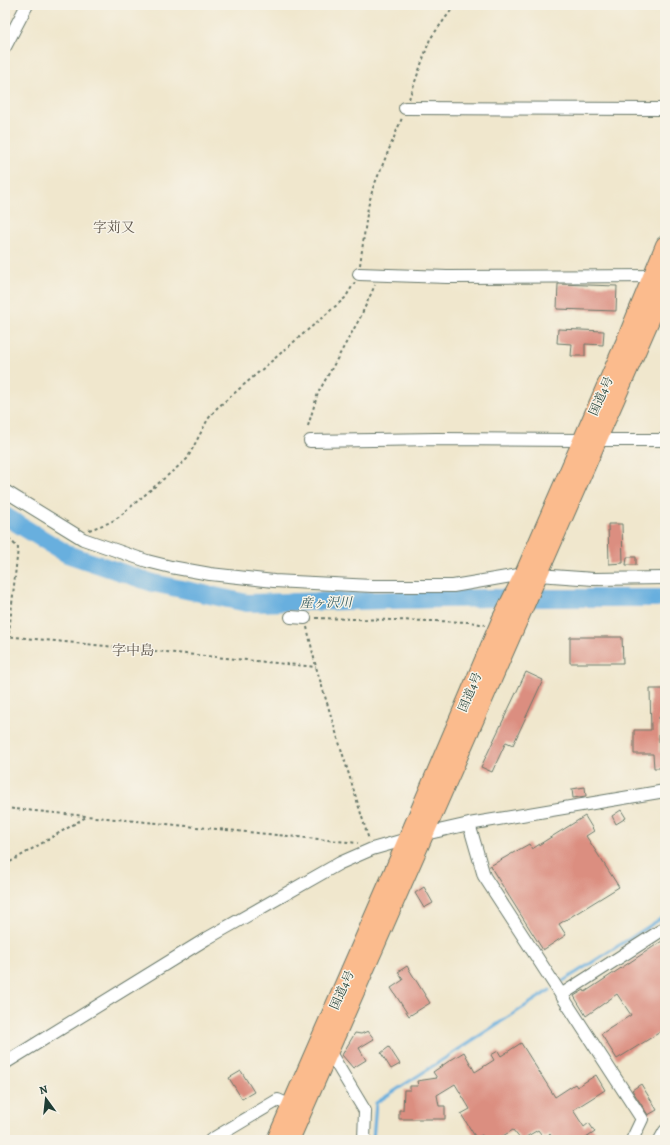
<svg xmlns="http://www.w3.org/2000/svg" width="670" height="1145" font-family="Alegreya,'Noto Serif JP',serif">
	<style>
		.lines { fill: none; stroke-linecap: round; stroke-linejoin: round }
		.stream { stroke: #67afde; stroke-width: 3 }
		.river { stroke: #67afde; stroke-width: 18 }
		.building { fill: #db8e80 }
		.minor-casing { stroke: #68786a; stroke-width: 14 }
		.highway-casing { stroke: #68786a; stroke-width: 20 }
		.path { stroke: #68786a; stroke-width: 2; stroke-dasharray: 3 3; stroke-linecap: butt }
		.minor { stroke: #fff; stroke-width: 12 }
		.highway { stroke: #fbbb8d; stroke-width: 18 }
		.labels { text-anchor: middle; stroke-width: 3; stroke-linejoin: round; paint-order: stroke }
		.street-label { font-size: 12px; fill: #1f3d34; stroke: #f7f3e8 }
		.water-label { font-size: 13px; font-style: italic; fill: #315a5e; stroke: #f7f3e8 }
		.quarter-label { font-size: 14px; fill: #61594f; stroke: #f7f3e8 }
	</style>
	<rect width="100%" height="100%" fill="#f7f3e8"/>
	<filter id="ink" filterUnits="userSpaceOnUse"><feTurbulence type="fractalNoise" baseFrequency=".025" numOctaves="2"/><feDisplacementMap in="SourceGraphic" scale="8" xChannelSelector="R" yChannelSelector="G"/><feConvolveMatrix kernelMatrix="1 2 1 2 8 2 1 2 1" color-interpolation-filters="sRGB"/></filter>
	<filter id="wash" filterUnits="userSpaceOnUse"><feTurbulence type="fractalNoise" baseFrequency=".012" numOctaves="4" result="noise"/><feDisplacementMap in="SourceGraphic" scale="16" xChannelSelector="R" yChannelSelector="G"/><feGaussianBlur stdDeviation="0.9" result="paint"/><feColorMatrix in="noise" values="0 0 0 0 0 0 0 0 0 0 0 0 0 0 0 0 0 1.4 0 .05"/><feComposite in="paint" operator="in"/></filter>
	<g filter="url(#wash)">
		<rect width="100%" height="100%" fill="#f0e7cd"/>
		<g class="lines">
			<path class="stream" d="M563 981 665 916
				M373 1140 376 1103 550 990"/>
			<path class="river" d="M5 516 67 554 153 583 247 603 493 598H665"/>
		</g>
		<g id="blocks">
			<path class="building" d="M558 284 617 286 616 311 557 309Z
				M558 329 604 331 603 345 585 344V356H571L572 344 557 343Z
				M608 524H622L623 563 609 564Z
				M627 557H636V565H626Z
				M570 637H622L623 663H570Z
				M526 672 543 680 513 745 506 742 492 772 481 767Z
				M650 689H665V716L659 717V752H665V768H654L653 754H634V730H651Z
				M585 787 586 796 573 798 572 789Z
				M621 810 626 818 616 824 612 816Z
				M585 816 594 831 586 836 619 887 559 924 566 935 543 950 490 866 529 844 532 849Z
				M424 887 433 903 424 908 415 893Z
				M665 939V1029L617 1059 601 1034 631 1015 617 994 586 1016 574 996 584 990 585 992 591 988Z
				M407 966 430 1003 409 1016 391 988 403 980 398 972Z
				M368 1031 374 1039 359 1048 366 1060 353 1068 342 1055 355 1033 361 1034Z
				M521 1043 555 1097 575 1084 577 1087 596 1075 605 1090 573 1110 584 1127 589 1123 595 1132 583 1140H553L550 1134 544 1138 538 1130 521 1140 513 1130 496 1140H486L482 1135 476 1138 461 1114 470 1109 455 1084 437 1095 439 1106H445V1119H399V1110H403L404 1090H410V1086H418L417 1081 437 1078 433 1072 449 1061 464 1052 475 1072 494 1060 491 1055 498 1051 501 1056Z
				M389 1047 400 1064 391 1069 381 1053Z
				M241 1071 254 1092 242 1099 229 1078Z
				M641 1084 657 1110 648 1115 632 1090Z"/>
		</g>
	</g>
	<g filter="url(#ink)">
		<use href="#blocks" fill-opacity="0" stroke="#68786a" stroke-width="1"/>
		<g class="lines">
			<defs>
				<path id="minor" d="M5 47 27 5
					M405 108 665 109
					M359 274 447 277 665 276
					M598 440H665
					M310 441 436 439 581 440
					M5 491 83 539 147 561 171 567 210 574 274 581 372 586H453L524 574 594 579 665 578
					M291 617 305 618
					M469 824 484 876 642 1119 632 1140
					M561 995 665 928
					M329 1051 365 1111 364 1140
					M5 1063 206 939 340 863 372 849 425 834 469 824 665 791
					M211 1140 278 1100 291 1106
					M660 1140 665 1131"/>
				<path id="highway" d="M276 1140 408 838 501 620 524 574 626 340 665 245
					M290 1140 665 286"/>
			</defs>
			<use href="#minor" class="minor-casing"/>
			<use href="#highway" class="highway-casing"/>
			<path class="path" d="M409 99 430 39 455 5
				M360 265 368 207 373 188 402 118
				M308 426 318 393 360 318 375 285
				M89 530 111 522 120 516 187 459 208 419 217 408 345 298 355 282
				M5 534 18 548 5 670
				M316 618 470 622 485 625
				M307 627 316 667 369 840
				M5 636 316 667
				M5 808 358 843
				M5 865 86 817"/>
			<use href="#minor" class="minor"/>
			<use href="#highway" class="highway"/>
		</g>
	</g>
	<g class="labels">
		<g class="street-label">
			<text transform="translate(601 396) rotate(-66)" y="4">国道4号</text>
			<text transform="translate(470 692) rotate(-67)" y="4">国道4号</text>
			<text transform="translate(342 990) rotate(-66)" y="4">国道4号</text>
		</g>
		<g class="water-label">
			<text transform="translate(326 602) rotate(-1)" y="5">産ヶ沢川</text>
		</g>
		<g class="quarter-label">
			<text x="114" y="232">字苅又</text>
			<text x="133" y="655">字中島</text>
		</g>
	</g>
	<rect width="670" height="1145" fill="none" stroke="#f7f3e8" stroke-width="20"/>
	<g transform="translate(46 1099) rotate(345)" stroke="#f7f3e8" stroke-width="3" paint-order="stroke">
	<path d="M0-3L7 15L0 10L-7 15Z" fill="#1f3d34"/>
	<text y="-6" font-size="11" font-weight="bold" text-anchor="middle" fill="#1f3d34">N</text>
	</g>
</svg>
